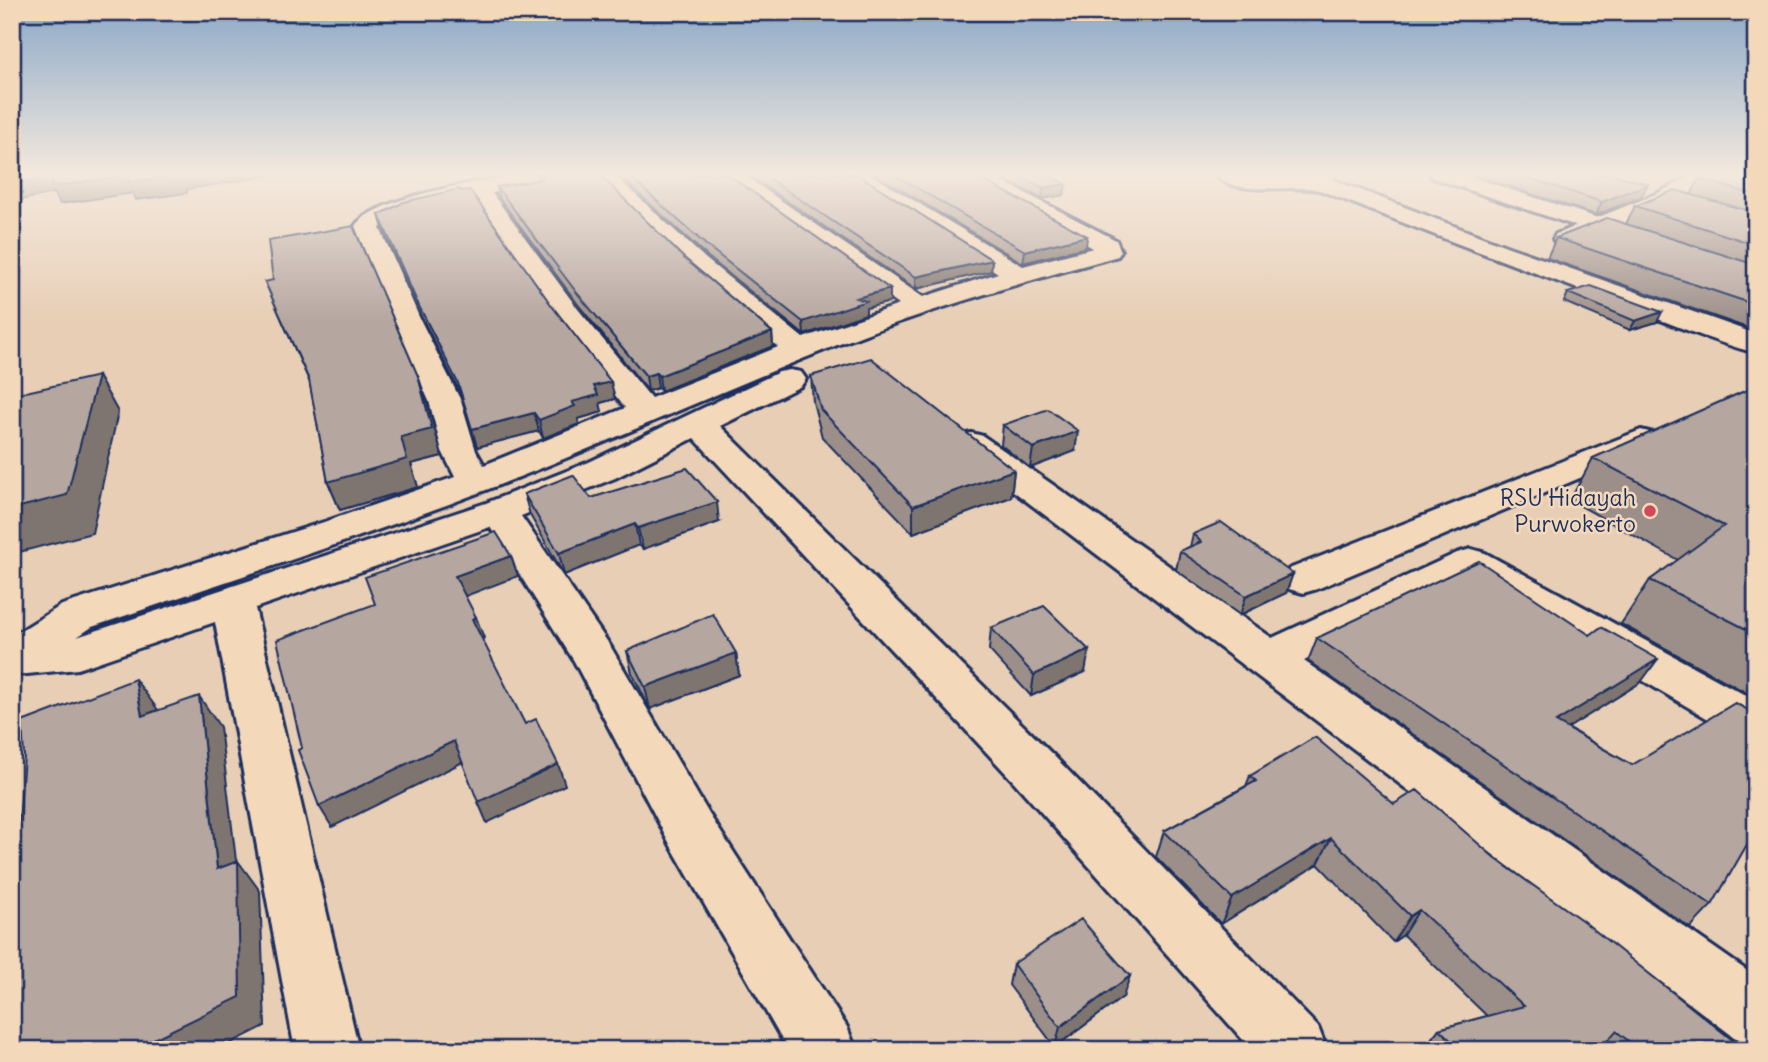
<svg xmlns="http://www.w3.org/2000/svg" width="1768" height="1062" font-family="Delius,sans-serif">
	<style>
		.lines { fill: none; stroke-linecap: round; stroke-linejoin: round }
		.minor-casing { stroke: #1b2f5e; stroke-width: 6 }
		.major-casing { stroke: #1b2f5e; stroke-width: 6 }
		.minor { fill: #f4d8ba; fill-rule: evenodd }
		.major { fill: #f4d8ba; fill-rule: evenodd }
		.wall { fill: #9c8f8a; stroke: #1b2f5e; stroke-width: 2 }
		.shaded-wall { fill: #7f7470; stroke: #1b2f5e; stroke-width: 2 }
		.building { fill: #b5a6a0; stroke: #1b2f5e; stroke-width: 2 }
		.poi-dot { fill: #d1495b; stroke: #f4d8ba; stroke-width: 2.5 }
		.labels { text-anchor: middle; stroke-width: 5; stroke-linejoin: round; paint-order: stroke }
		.poi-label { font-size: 23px; fill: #1b2f5e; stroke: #f4d8ba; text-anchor: end }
	</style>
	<rect width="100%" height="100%" fill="#e7ceb5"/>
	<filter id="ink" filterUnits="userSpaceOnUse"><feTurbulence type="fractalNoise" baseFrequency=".0143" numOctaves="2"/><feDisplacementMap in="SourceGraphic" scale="14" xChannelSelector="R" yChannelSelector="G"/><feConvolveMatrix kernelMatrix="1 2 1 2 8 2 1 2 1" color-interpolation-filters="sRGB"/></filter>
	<g filter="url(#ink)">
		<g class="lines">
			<defs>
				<path id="minor" d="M522 174H567L564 178 557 180 492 193 578 309 651 398 778 347 688 269 590 174H613L706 259 803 338 899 305 718 174H742L923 297 998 273 845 174H870L1023 266 1093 248 965 178 962 174H988L1116 240 1121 251 1118 256C1035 279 952 302 871 332 741 381 616 440 486 490 356 540 224 582 92 627L77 637 486 503 589 462 779 372 790 370 801 372 806 379 801 386 720 426 1052 754 1318 1027 1327 1050H1252L1016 784 694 438 615 478 521 516 609 644 709 814 847 1027 856 1050H788L671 846 574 661 490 527 255 608 359 1050H295L215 622 78 669 17 675 12 674V636L62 605 327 521 455 477 442 451 429 401 392 319 355 226C376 196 485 181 522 174ZM473 197 558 321 625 408 484 465 476 451 461 401 420 319 380 228 407 214Z
					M1216 174 1290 176 1289 174H1335L1334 180 1506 246 1756 334V353C1710 341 1665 321 1621 305 1521 268 1421 230 1322 191 1300 182 1233 199 1216 174Z
					M1695 174H1721L1718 178 1672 204 1574 244 1565 246 1556 244 1553 239 1556 234 1656 194Z
					M1641 430 1653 433 1658 440 1653 447 1317 589 1303 593 1289 589 1283 579 1289 569Z
					M971 433 983 436 1272 638 1457 553 1471 549 1485 553 1756 701V743L1739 737 1470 579 1304 661 1756 977V1046L1734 1037 959 450 954 443 959 436Z"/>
				<path id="major" d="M1430 174H1462L1651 235 1654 240 1651 245 1642 247 1633 245 1433 178Z"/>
			</defs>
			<use href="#minor" class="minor-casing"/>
			<use href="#major" class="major-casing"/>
			<use href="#minor" class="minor"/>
			<use href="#major" class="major"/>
		</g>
		<path class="wall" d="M537 174 684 258 772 332 773 346 661 391 658 388 648 391 580 307 500 199 497 187 539 180Z
			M617 174H727L890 302 866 308V314L804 335 708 257Z
			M747 174H857L992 260 991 271 916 289Z
			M875 174H972L1086 247 1023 263Z
			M994 174H1044L1066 184 1064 195 1042 199Z
			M1471 174H1613L1641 197 1596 215Z
			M1756 174V331L1547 258 1556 238 1626 224 1635 206 1691 195 1699 179Z
			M379 215 615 399 600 403 602 412 578 419 579 424 543 438 539 431 477 447 463 398 422 318 383 229Z
			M265 282 418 376 427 402 442 456 411 464 418 487 340 510 328 482 310 383Z
			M1568 293 1657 322 1630 330 1564 302Z
			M811 376 1014 470 1011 497 913 533 822 437 813 402Z
			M1756 386V698L1621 624 1650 580 1678 560 1570 500 1593 458Z
			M1003 425 1075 451 1030 468 1001 445Z
			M524 494 591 498 719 522 643 549 639 545 564 575 530 515Z
			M1193 534 1286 593 1240 615 1176 570 1180 551 1190 547Z
			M991 628 1085 672 1031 696 989 650Z
			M1590 635 1641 682 1568 728 1632 765 1756 714V838L1752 835 1712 905 1690 928 1308 661 1317 638Z
			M627 651 736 653 739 675 650 709 632 673Z
			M1250 776 1394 804 1496 859 1745 1050H1422L1439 1029 1487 1016 1403 935 1393 942 1318 864 1221 924 1156 857 1164 831 1246 786Z
			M1013 964 1123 997 1055 1047 1009 985Z"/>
		<path class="shaded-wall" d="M45 174H53V186L129 175 269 174V176L187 189V193L136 200 133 193 60 204 53 191V193L12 202V185Z
			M1066 184 1064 195 1042 199 1043 188Z
			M1648 184 1641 197 1596 215 1602 202Z
			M1087 236 1086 247 1023 263 1025 251Z
			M992 260 991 271 916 289V277Z
			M890 289V302L866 308V314L804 335 803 322 856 298Z
			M1662 312 1657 322 1630 330 1635 321Z
			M772 332 773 346 661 391 659 376Z
			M656 373 658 388 648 391 646 376Z
			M98 376 118 412 92 533 12 554V509Z
			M418 376 427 402 442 456 411 464 418 487 340 510 328 482 401 437Z
			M611 382 615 399 600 403 602 412 578 419 579 424 543 438 539 420 572 402 594 386Z
			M534 413 539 431 477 447 472 429Z
			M1078 431 1075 451 1030 468 1033 448Z
			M1014 470 1011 497 913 533V506Z
			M717 502 719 522 643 549 638 528Z
			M635 524 639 545 564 575 559 553Z
			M511 556 518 576 463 597 455 576Z
			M1293 574 1286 593 1240 615 1246 596Z
			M476 617 484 638 480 640 472 619Z
			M1089 650 1085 672 1031 696 1034 675Z
			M736 653 739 675 650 709 645 687Z
			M1658 659 1641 682 1541 745 1556 722Z
			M135 679 158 710 142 716Z
			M199 696 220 727 238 877V861L260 891 265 1026 217 1050H131L217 869Z
			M454 741 463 762 332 827 319 806Z
			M558 764 565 785 487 823 478 802Z
			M1331 838 1318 864 1221 924 1232 898Z
			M1419 910 1403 935 1393 942 1410 916Z
			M1130 976 1123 997 1055 1047 1060 1027Z"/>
		<path class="building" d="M12 174H45V178L12 185Z
			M55 174H179V175L128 182 129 175 51 187Z
			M537 174H599L684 258 772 332 659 376 656 373 646 376 577 293 497 187 542 179Z
			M627 174H727L890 289 856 298 866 301 803 322 706 245Z
			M762 174H857L992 260 916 277Z
			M893 174H972L1087 236 1025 251Z
			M1015 174H1044L1066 184 1043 188Z
			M1516 174H1613L1648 184 1602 202Z
			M1708 174H1756V195L1699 179Z
			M459 189 461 191 470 190 552 306 611 382 594 386 598 395 572 402 575 406 539 420 534 413 472 429 458 383 417 302 379 215 404 202Z
			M1675 190 1756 213V245L1635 206Z
			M1607 218 1756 265V305L1556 238Z
			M353 226 418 376 432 429 401 437 407 459 328 482 309 380 265 282 273 280 268 241Z
			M1591 286 1662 312 1635 321 1568 293Z
			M871 358 1014 470 913 506 821 410 811 376Z
			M98 376 67 495 12 509V395Z
			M1756 386V634L1650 580 1724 526 1593 458Z
			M1048 409 1078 431 1033 448 1003 425Z
			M687 468 717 502 638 528 635 524 559 553 524 494 573 475 591 498Z
			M1221 522 1293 574 1246 596 1180 551 1201 542 1193 534Z
			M496 532 511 556 455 576 476 617 472 619 525 724 536 719 558 764 478 802 454 741 319 806 298 750 302 748 277 640 375 604 365 577Z
			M1479 561 1590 635 1601 627 1658 659 1556 722 1632 765 1735 703 1756 714V829L1712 905 1317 638Z
			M1044 606 1089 650 1034 675 991 628Z
			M713 614 736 653 645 687 627 651Z
			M135 679 142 716 199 696 217 869 238 861 240 997 131 1050H12V916L24 756 22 722Z
			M1315 737 1394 804 1417 790 1496 859 1583 921 1745 1050H1640L1616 1031 1599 1050H1461L1439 1029 1524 1006 1419 910 1410 916 1331 838 1232 898 1164 831 1256 781 1250 776Z
			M1081 919 1130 976 1060 1027 1013 964Z"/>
	</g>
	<linearGradient id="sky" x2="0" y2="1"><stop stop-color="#8ba8c7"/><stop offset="0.54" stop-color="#f4e9de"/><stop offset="1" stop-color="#f4e9de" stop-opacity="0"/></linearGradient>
	<rect width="1768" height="323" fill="url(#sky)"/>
	<circle class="poi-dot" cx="1650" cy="511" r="7"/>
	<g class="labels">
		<g class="poi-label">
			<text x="1636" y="506">RSU Hidayah<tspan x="1636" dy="26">Purwokerto</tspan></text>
		</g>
	</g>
	<rect width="1768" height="1062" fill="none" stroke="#f4d8ba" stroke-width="42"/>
	<rect x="21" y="21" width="1726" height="1020" fill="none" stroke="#1b2f5e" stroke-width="2.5" filter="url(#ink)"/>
</svg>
